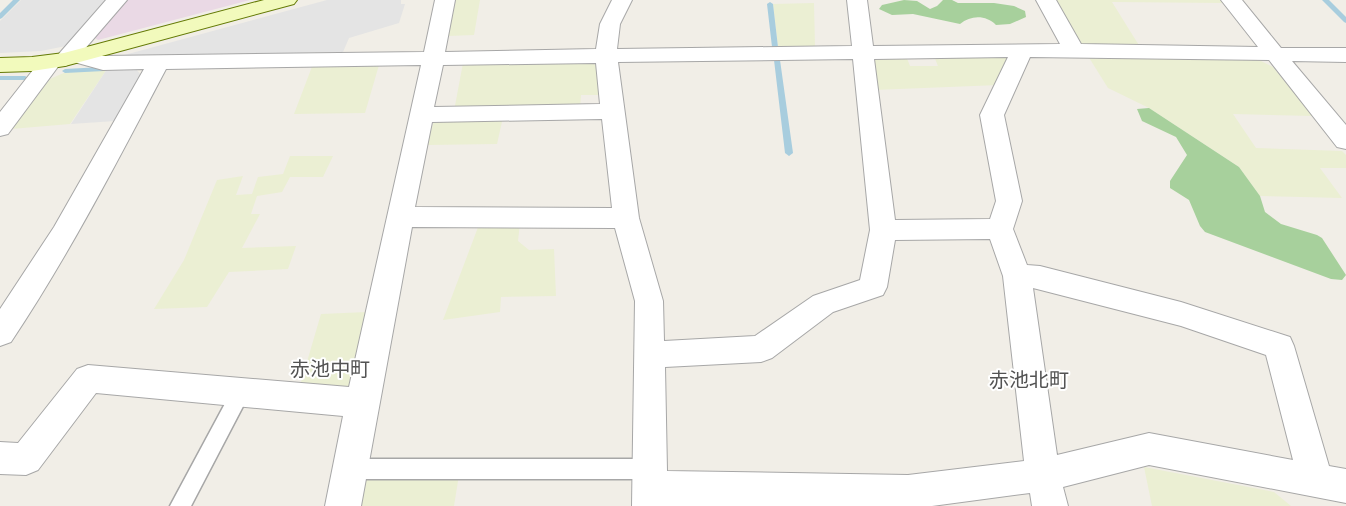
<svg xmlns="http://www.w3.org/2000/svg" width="1346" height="506" font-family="'Space Grotesk','Noto Sans JP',sans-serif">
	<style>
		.industrial { fill: #ead9e5 }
		.farmland { fill: #ebefd3 }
		.forest { fill: #a7d09c }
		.parking { fill: #e4e4e4 }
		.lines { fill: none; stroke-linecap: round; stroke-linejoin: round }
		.stream { fill: #a8cdde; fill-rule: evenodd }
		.lane-casing { stroke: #a7a7a7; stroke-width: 3 }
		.street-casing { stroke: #a7a7a7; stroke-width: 2 }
		.secondary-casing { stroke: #647a05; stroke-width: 2 }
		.lane { fill: #fff; fill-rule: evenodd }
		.street { fill: #fff; fill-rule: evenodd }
		.secondary { fill: #f2fabc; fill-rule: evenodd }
		.labels { text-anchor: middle; stroke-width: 4; stroke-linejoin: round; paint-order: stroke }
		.quarter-label { font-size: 20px; fill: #535353; stroke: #fff }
	</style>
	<rect width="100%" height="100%" fill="#f1eee7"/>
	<path class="industrial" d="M122 0H250L98 40 92 36Z"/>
	<path class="farmland" d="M456 0H480L474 35 448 36Z
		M1056 0H1223L1225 3 1112 2 1140 47H1082Z
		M814 3 815 47H778L773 4Z
		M1007 55 1011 59 999 85 874 90 870 61 875 57 906 56 910 66H938L934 56Z
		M1088 56 1259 60 1273 67 1313 116 1233 114 1256 148 1342 151 1346 155V168H1320L1342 198 1260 196 1239 167 1149 108 1108 88Z
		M587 61 600 67 601 95H581L580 109 454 111 463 63Z
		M313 64 379 65 365 113 294 114Z
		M107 69 70 124 11 129 50 79 66 72Z
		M435 117H503L497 144 427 145Z
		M290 156H333L323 177H290L282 192 257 196 251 214H260L242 248 296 246 288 269 229 272 207 307 154 309 184 260 217 180 243 176 236 195 252 194 258 177 283 174Z
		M480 222 520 223 518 241 529 250 554 249 556 296 501 297 500 312 443 320Z
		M367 312 350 389H299L321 314Z
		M1144 467 1274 492 1291 506H1152Z
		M364 475H459L454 506H358Z"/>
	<path class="forest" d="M904 0 917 1 930 9 937 6 943 0H952L958 3H994L1014 6 1025 11 1026 17 1010 24 996 25C986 15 971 15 960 24L913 14 892 15 879 9 882 5Z
		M1149 108 1239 167 1260 196 1265 212 1281 224 1317 235 1322 238 1346 275 1342 280 1331 279 1205 232 1200 226 1189 200 1170 188V181L1187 155 1176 137 1142 121 1137 109Z"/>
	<path class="parking" d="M21 0H107L66 46 41 51 0 53V21Z
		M327 0H401V4H405L399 23 349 38 343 52 117 57Z
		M135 68 142 76 115 121 71 124 107 69Z"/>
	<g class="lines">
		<path class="stream" d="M13 0H20L2 18 0 19V13Z
			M1322 0H1329L1346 17V23L1344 22Z
			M770 2 773 4 778 47 775 49 772 47 767 4Z
			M777 58 780 60 793 153 789 156 785 153 774 60Z
			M102 67 105 69 104 71 65 73 62 71 65 69Z
			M0 76H25L29 78 25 80H0Z"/>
		<defs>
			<path id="lane" d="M242 383 249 385 251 391 191 506H170L235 385Z
				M350 459H650L657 462 660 469 657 476 650 479H350L343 476 340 469 343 462Z"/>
			<path id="street" d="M106 0H127L83 51 103 56 424 52 435 0H455L445 52 596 49 600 24 612 0H632L620 24 617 49 852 46 847 0H867L873 46 1060 44 1036 0H1056L1081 44 1258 47 1221 0H1242L1281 48H1346V62L1292 61 1346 125V149L1337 147 1269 60 1030 57 1004 115 1022 201 1013 229 1027 265 1040 266 1181 302 1290 337 1294 346 1329 466 1346 469V503L1149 465 1063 487 1068 506H1032L1030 493 932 506H632L635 301 615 228 412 227 361 506H325L343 416 96 393 38 470 26 475 0 474V442L18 443 77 369 88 365 349 387 421 65 166 69C117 162 69 255 11 342L0 346V309L54 227 144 69 103 70 74 62 65 66 60 64 8 134 0 136V112L44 56H57ZM1008 57 980 115 996 201 990 219 895 220 874 59ZM853 59 870 230 860 280 813 296 755 336 664 341 663 301 639 218 618 62ZM596 63 600 104 434 107 443 65ZM602 119 612 208 415 207 432 122ZM990 239 1003 276 1024 461 908 475 667 471 665 367 761 362 772 358 833 312 883 295 887 287 895 240ZM1033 288 1181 326 1266 355 1293 460 1149 433 1057 455Z"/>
			<path id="secondary" d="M264 0H297L294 4 65 66 32 71 0 72V58L32 57 64 53Z"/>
		</defs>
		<use href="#lane" class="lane-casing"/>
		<use href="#street" class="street-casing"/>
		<use href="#secondary" class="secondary-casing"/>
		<use href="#lane" class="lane"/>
		<use href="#street" class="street"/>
		<use href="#secondary" class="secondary"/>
	</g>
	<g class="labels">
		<g class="quarter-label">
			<text x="330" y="376">赤池中町</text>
			<text x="1029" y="387">赤池北町</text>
		</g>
	</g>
</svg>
